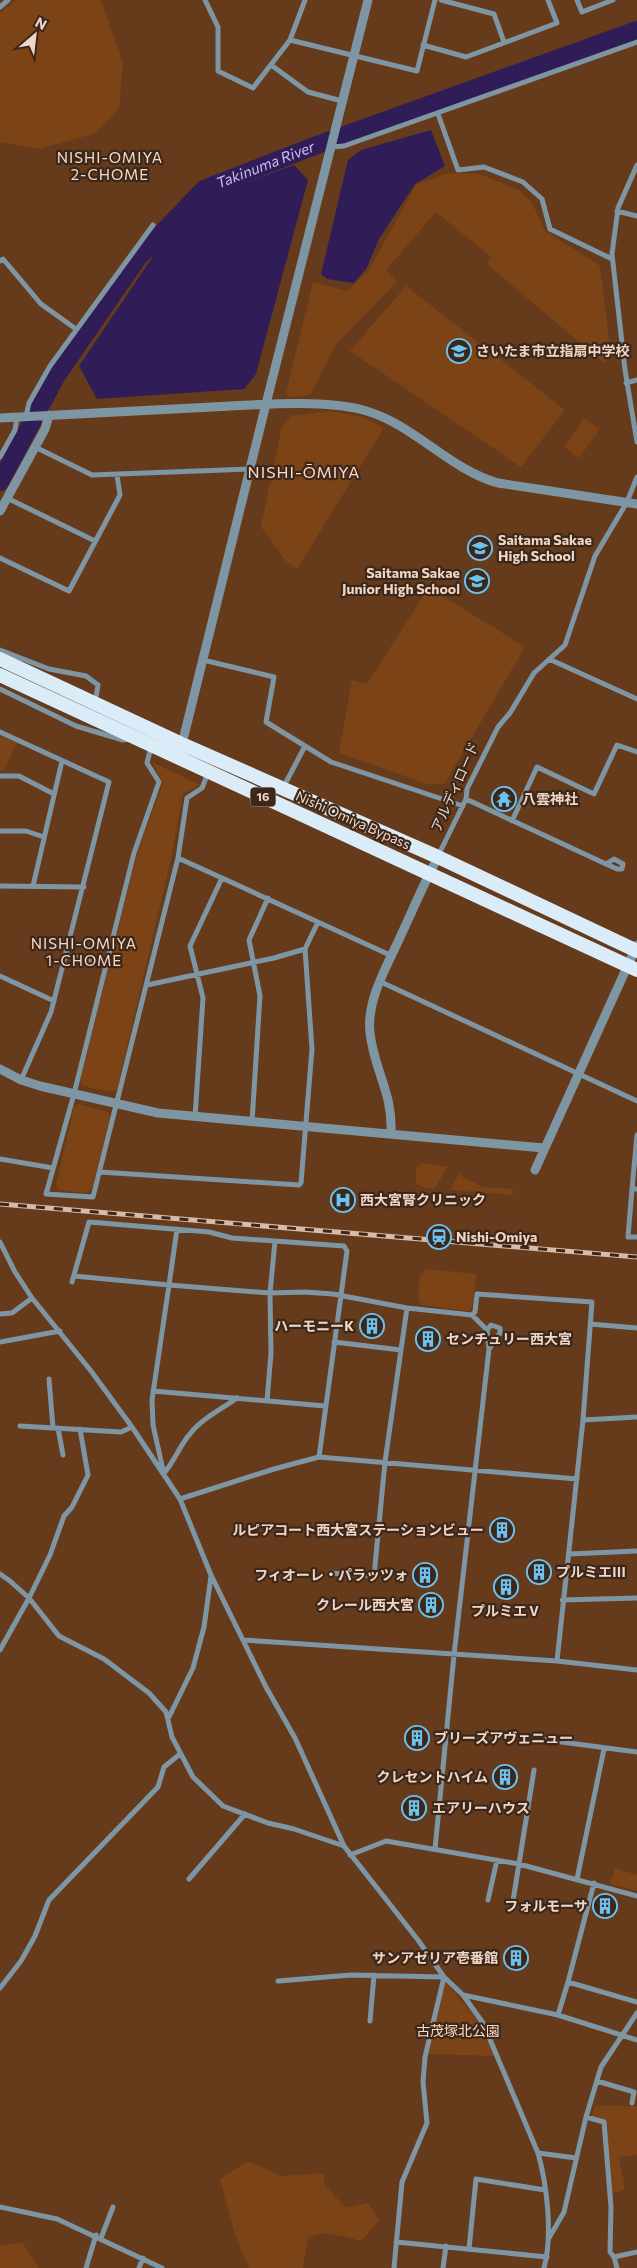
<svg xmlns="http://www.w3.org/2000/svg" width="637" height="2268" font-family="Commissioner,'Noto Sans JP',sans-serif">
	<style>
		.green { fill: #7c4316 }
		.water { fill: #301d57 }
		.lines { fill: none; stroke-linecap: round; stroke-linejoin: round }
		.river { stroke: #301d57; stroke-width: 18 }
		.minor { stroke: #7e96a4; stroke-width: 5 }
		.tertiary { stroke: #7e96a4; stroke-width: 9 }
		.trunk { stroke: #d9ecf8; stroke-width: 14 }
		.rail-casing { stroke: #d8baa6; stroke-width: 5 }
		.rail { stroke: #3c281b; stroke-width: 3; stroke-dasharray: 9; stroke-linecap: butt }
		.labels { text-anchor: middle; stroke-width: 4.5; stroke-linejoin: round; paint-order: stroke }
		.shield { fill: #3c281b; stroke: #bba292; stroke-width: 1 }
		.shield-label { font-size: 12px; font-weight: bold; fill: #f1d6c5 }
		.poi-label { font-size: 14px; font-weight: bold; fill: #f1d6c5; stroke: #3c281b; text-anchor: start }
		.street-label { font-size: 14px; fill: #f1d6c5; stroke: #3c281b }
		.park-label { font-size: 14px; fill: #fcd7c0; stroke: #3c281b }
		.neighbourhood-label { font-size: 15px; letter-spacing: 1px; fill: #f9d9c5; stroke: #3c281b }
		.water-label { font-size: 15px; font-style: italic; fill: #c8bcf4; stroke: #3c281b }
		.quarter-label { font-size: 16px; letter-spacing: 1px; fill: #f9d9c5; stroke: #3c281b }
	</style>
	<rect width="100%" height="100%" fill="#663b1c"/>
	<path class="green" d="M16 0H101L123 63 119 109 96 133 39 149 0 142V13Z
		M448 173 480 174 519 190 532 203 545 231 600 266 611 355 604 363 487 264 491 257 436 212 386 270 397 282 336 344 310 395 289 397 286 393 313 282 347 291 369 270 416 185Z
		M406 286 565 410 521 467 350 351Z
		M330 411 359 416 384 428 297 569 287 562 261 527 282 426 291 416Z
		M584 418 600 429 579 458 564 447Z
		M429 587 525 647 445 783 430 785 339 753 352 680 367 684Z
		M0 736 17 743 4 770H0Z
		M152 762 200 785 183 794 171 859 117 1089 111 1092 83 1086 80 1081 138 851 163 783Z
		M79 1104 108 1112 110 1117 92 1188 87 1193 59 1190 56 1185 74 1107Z
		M423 1163 448 1167 434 1189 426 1188 416 1184V1168Z
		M459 1174 482 1187 512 1189 514 1192 512 1195 450 1190Z
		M427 1269 476 1274 472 1308 467 1311 421 1305 418 1300 420 1275Z
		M615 1868 637 1875V1891L610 1884Z
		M445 1981 481 2024 496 2056 428 2054Z
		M595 2106H637V2155L619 2157 625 2190 611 2194 606 2121 592 2116Z
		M248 2161 281 2176 324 2173V2184L346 2208 368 2203 379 2221 361 2241C343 2236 325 2229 308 2238L303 2268H249L235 2235 220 2179Z
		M22 2242 39 2268H0V2246Z"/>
	<path class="water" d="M431 130 445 166 415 184 379 239 366 269 354 283 327 279 321 274 348 160 361 150Z
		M294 165 308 180 256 374 244 389 97 399 79 366 168 234 209 196Z"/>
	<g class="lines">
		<path class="river" id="s1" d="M0 482 56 377 138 258 204 189 317 145 637 30"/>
		<path class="minor" d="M205 0 218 27V71L253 88 290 40 305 0
			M441 0 494 14 504 42
			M577 0 582 12 613 0
			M0 7 8 0
			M290 40 417 71 435 0
			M423 45 466 57 557 23 548 0
			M271 65 308 92 342 101
			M438 114 458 170 484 167 523 182 542 199 550 229 612 259
			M331 147 344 146 637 42
			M637 165 618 208 612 254 625 370 637 442
			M617 211 637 216
			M0 261 3 259 41 304 76 329
			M626 383 637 380
			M26 416 29 403 50 366 153 225
			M35 447 92 475 250 469
			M0 457 15 430 17 417
			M7 498 95 541
			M0 558 69 591 120 495 117 475
			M0 650 49 669 86 676 98 685 95 703
			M549 659 637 699
			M203 660 274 677 266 722 331 762 463 806
			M0 689 76 726 123 740 129 739
			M0 732 109 782 51 1012 21 1080
			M151 747 147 763 159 782 134 853 74 1094 46 1194 93 1197 178 858 222 878
			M0 776H19L54 794
			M283 788 305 746
			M466 799 606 864 614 859 623 864 622 869H617L606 864
			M512 821 537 767 594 794 617 745 637 752
			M0 831H26L44 837
			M438 856 466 799 467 789 498 727 510 713 534 673 565 645 595 556 627 502 637 477
			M178 858 187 798 202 788 208 773
			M0 886 84 887
			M33 886 62 761
			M66 955 106 965
			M0 976 54 1001
			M381 982 637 1101
			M147 985 274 958 305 949
			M195 1117 203 998 190 946 222 878 392 956
			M252 1122 260 996 249 940 268 898
			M637 1135 632 1189H637
			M0 1159 53 1168
			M100 1172 299 1185 301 1183 312 1049 305 949 318 922
			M632 1189 628 1237H637
			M0 1242 15 1272 32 1298 91 1371 132 1427 180 1499 211 1575 266 1687 295 1738 344 1846 418 1940 444 1977 463 1995 483 2023 538 2153C547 2185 553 2235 544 2268
			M74 1276 169 1285 177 1229
			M72 1282 89 1222 209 1232 232 1238 275 1241
			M0 1314 12 1313 32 1298
			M472 1315 487 1330
			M590 1324 637 1328
			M0 1342 60 1331
			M334 1342 401 1350
			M49 1379 53 1428
			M153 1391 325 1406
			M267 1401 271 1353 270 1293 275 1241 344 1246 347 1251 319 1457
			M583 1420 637 1417
			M20 1426 121 1432 132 1427
			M58 1428 63 1455
			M163 1470 153 1425 152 1400 169 1285 270 1293 305 1292 333 1294 407 1308 472 1315 475 1312 477 1294 592 1302 583 1420 557 1661
			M164 1473C175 1461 179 1446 190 1434 201 1419 222 1409 237 1398
			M180 1499 274 1469 319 1457 577 1479
			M569 1554 637 1551
			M330 1573 374 1576 385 1462 407 1308
			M0 1574 10 1581 29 1598 59 1636 104 1659 149 1693 166 1712 172 1737 193 1777 223 1806 268 1823 294 1829 344 1846
			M562 1600 637 1598
			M243 1640 557 1661 637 1670
			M0 1650 29 1598 50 1555 64 1516 72 1507 88 1475 80 1429
			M168 1719 193 1668 204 1627 211 1576
			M539 1739 637 1752
			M435 1849 454 1655 489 1349 487 1330 491 1325 500 1328V1333L489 1349
			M350 1855 386 1841 519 1864 637 1896
			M189 1879 245 1814
			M577 1879 604 1749
			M488 1900 497 1860
			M513 1901 534 1770
			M278 1981 351 1975 444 1977 425 2057 423 2082 427 2123 402 2182 394 2268
			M568 1982 594 1883
			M0 1988 21 1961 35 1936 49 1900 158 1787 164 1767 180 1754
			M463 1995 558 2015 637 2040
			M558 2015 568 1982 637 2002
			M370 2021 374 1975
			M597 2081 634 2092 632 2103
			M586 2117 604 2122 611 2207 610 2252 614 2257
			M538 2153 576 2158
			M0 2207 57 2219 162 2268
			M101 2238 113 2207
			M549 2238 564 2212 586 2117 601 2067 637 2013
			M396 2242 547 2257
			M469 2249 476 2179 545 2190
			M86 2268 96 2235
			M139 2268 143 2258
			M443 2268 446 2246
			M617 2268 614 2257 637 2252"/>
		<path class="tertiary" d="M0 418C71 414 141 411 212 407 256 405 320 399 363 410 413 423 448 469 498 483L637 504
			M0 511 45 429 49 415
			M182 744 266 404 368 0
			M0 1069 21 1080 40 1086 158 1113 544 1148
			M391 1133C393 1093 374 1070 370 1033 366 999 389 963 402 933 414 907 425 881 438 857
			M535 1170 637 945"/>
		<path class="trunk" d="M0 659 182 744 438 857 637 951
			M0 675 637 970"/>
		<defs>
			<path id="rail" d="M0 1204 637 1257"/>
		</defs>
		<use href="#rail" class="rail-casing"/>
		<use href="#rail" class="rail"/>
	</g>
	<defs>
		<symbol id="school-ring" viewBox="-11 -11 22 22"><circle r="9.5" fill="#3c281b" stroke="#6cc3f2" stroke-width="1.5"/><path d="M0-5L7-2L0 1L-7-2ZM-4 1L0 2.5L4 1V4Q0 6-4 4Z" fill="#6cc3f2"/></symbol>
		<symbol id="temple-ring" viewBox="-11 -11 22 22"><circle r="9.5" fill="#3c281b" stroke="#6cc3f2" stroke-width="1.5"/><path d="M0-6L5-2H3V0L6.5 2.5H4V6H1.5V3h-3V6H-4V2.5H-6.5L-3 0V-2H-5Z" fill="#6cc3f2"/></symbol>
		<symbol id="hospital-ring" viewBox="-11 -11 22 22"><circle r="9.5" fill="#3c281b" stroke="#6cc3f2" stroke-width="1.5"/><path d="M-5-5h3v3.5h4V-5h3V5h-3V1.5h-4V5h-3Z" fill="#6cc3f2"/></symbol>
		<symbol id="station-ring" viewBox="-11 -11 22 22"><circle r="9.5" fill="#3c281b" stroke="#6cc3f2" stroke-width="1.5"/><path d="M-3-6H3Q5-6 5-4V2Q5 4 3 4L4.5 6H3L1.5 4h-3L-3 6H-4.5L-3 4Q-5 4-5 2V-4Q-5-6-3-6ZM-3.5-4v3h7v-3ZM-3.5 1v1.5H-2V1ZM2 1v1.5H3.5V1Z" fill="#6cc3f2"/></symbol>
		<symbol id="building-ring" viewBox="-11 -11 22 22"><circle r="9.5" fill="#3c281b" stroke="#6cc3f2" stroke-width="1.5"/><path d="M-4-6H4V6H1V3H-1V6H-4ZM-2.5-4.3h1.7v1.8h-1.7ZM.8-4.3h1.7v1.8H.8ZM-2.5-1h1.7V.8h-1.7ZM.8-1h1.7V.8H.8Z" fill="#6cc3f2"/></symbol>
	</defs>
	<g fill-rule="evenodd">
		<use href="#school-ring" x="445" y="337" width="28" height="28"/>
		<use href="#school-ring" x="466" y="534" width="28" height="28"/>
		<use href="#school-ring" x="463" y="567" width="28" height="28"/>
		<use href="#temple-ring" x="490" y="785" width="28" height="28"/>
		<use href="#hospital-ring" x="329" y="1186" width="28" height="28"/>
		<use href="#station-ring" x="425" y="1223" width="28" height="28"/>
		<use href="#building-ring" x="358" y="1312" width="28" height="28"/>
		<use href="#building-ring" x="414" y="1325" width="28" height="28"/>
		<use href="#building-ring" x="488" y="1516" width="28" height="28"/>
		<use href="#building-ring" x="525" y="1558" width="28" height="28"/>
		<use href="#building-ring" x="411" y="1561" width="28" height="28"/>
		<use href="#building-ring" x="492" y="1573" width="28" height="28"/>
		<use href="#building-ring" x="417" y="1591" width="28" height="28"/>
		<use href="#building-ring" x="403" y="1724" width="28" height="28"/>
		<use href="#building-ring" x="491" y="1763" width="28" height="28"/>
		<use href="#building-ring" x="400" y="1794" width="28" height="28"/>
		<use href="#building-ring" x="591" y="1892" width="28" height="28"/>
		<use href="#building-ring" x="502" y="1944" width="28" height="28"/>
	</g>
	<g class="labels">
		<rect class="shield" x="250.5" y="787.5" width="25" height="19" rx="4"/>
		<g class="shield-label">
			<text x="263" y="801">16</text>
		</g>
		<g class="poi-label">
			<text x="476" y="356">さいたま市立指扇中学校</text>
			<text x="498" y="545">Saitama Sakae<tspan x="498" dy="16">High School</tspan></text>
			<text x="460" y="578" text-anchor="end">Saitama Sakae<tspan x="460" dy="16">Junior High School</tspan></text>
			<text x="522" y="804">八雲神社</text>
			<text x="360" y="1205">西大宮腎クリニック</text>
			<text x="456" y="1242">Nishi-Omiya</text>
			<text x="354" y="1331" text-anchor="end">ハーモニーK</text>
			<text x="446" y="1344">センチュリー西大宮</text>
			<text x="484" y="1535" text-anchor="end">ルピアコート西大宮ステーションビュー</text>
			<text x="556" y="1577">プルミエⅢ</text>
			<text x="408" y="1580" text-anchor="end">フィオーレ・パラッツォ</text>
			<text x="414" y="1610" text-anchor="end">クレール西大宮</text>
			<text x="506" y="1616" text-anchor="middle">プルミエⅤ</text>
			<text x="434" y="1743">ブリーズアヴェニュー</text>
			<text x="488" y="1782" text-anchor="end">クレセントハイム</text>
			<text x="432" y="1813">エアリーハウス</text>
			<text x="588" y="1911" text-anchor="end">フォルモーサ</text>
			<text x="498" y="1963" text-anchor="end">サンアゼリア壱番館</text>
		</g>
		<g class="street-label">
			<text transform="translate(455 787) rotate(-66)" y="5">アルディロード</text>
			<text transform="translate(353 820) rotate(24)" y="5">Nishi Omiya Bypass</text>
		</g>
		<g class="park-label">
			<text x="458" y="2036">古茂塚北公園</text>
		</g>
		<g class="neighbourhood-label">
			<text x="110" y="163">NISHI-OMIYA<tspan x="110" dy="17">2-CHOME</tspan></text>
			<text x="84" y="949">NISHI-OMIYA<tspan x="84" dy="17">1-CHOME</tspan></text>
		</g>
		<g class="water-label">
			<text dy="5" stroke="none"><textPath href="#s1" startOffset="425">Takinuma River</textPath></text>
		</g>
		<g class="quarter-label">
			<text x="304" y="478">NISHI-ŌMIYA</text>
		</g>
	</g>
	<g transform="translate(35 35) rotate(28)" stroke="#3c281b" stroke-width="4" paint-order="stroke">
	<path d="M0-4L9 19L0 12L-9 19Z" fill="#f1d6c5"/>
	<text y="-8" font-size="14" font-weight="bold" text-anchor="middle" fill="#f1d6c5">N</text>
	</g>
</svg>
